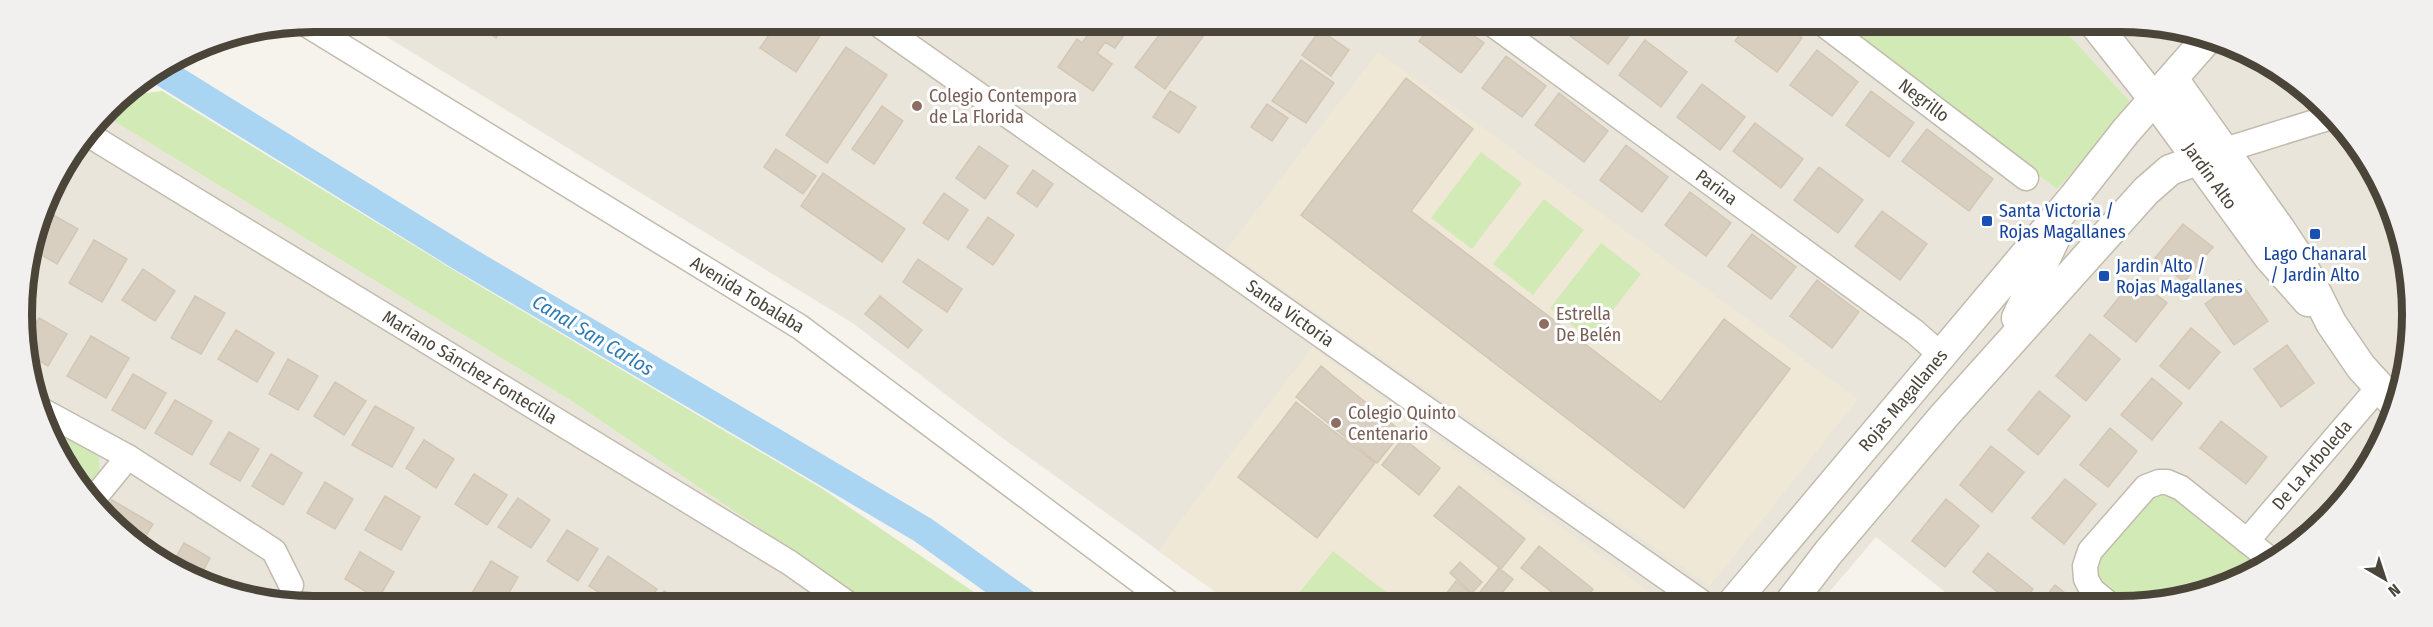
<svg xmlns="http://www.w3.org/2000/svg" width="2433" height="627" font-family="'Fira Sans Condensed',sans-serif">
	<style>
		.residential { fill: #eae5da }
		.education { fill: #efe8d6 }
		.green { fill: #d2eab5 }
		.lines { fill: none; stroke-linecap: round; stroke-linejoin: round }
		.canal { stroke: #a9d4f2; stroke-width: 28 }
		.building { fill: #d8cfc1; stroke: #d3c7b4; stroke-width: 1.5 }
		.minor-casing { stroke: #c2bbae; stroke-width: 27 }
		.tertiary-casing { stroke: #c2bbae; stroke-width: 33 }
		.minor { stroke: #fff; stroke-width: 24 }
		.tertiary { stroke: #fff; stroke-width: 30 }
		.education-dot { fill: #8d6e63; stroke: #fff; stroke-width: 2 }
		.transit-dot { fill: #1a4fb4; stroke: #fff; stroke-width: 2 }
		.labels { text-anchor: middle; stroke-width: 6; stroke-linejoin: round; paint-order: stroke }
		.education-label { font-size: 18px; fill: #785e54; stroke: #fff; text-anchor: start }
		.street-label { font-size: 18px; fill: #4b4439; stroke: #fff }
		.transit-label { font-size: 18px; fill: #164399; stroke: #fff; text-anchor: start }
		.water-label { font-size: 20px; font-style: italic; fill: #2e7ab2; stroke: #fff }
		.rim { fill: none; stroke: #4b4439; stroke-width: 8 }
	</style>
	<rect width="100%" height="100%" fill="#f6f3ec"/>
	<path class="residential" d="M361 21 2158 24 2266 60 2352 136 2402 238 2409 352 2382 443 2326 521 2249 576 2157 604H1960L1876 537 1819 604 1231 603 1001 437 854 324Z
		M104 115 570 400 870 603H275L167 567 82 492 36 407 22 294 51 184Z"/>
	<path class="education" d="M1378 52 1858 399 1710 586 1226 250Z
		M1312 347 1667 604 1231 603 1158 551Z"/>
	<path class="green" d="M1838 23H2054L2065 31 2132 104 2057 189Z
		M162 91 475 283 821 488 990 603H870L570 400 104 115 118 97Z
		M1481 152 1522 183 1472 249 1431 218Z
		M1544 199 1584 230 1533 295 1493 264Z
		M1601 243 1641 274 1590 339 1550 308Z
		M39 411 99 454V475L84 494Z
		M2160 494 2179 501 2262 566 2249 576 2157 604H2124L2100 586 2094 567 2096 562 2154 495Z
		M1333 551 1400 603V604L1291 603Z"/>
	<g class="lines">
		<path class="canal" d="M159 70 461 257 923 530 1025 603"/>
	</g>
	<path class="building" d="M472 21H507L496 38Z
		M778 22H812L824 30 796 72 760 48Z
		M1081 22H1133L1115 48 1105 42 1097 53 1112 64 1093 91 1058 67 1077 39 1082 43 1090 32 1079 24Z
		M1169 22H1202L1209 28 1165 89 1135 67Z
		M1433 23H1456L1484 43 1461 73 1419 41Z
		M1572 23H1614L1630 35 1608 64 1565 32Z
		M1710 23H1725L1719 30Z
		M1748 23H1782L1802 38 1777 72 1735 41Z
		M1320 30 1349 50 1331 76 1302 55Z
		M1645 40 1687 72 1661 107 1619 75Z
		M846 47 887 75 827 163 786 135Z
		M1817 50 1858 82 1832 116 1790 85Z
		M1506 56 1546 86 1522 117 1482 88Z
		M1301 60 1334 83 1306 123 1272 101Z
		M1406 78 1473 129 1411 211 1661 402 1724 319 1790 369 1684 508 1301 215Z
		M1702 84 1745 117 1720 150 1677 117Z
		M1170 91 1196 107 1179 133 1153 117Z
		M1871 91 1914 123 1889 157 1846 125Z
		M1559 93 1608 131 1584 162 1535 125Z
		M1267 104 1288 118 1272 141 1251 127Z
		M882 106 903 121 874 164 852 149Z
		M1755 123 1803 159 1781 188 1733 151Z
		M1927 129 1993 179 1969 211 1902 161Z
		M1626 145 1668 177 1642 212 1600 180Z
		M979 146 1008 166 985 199 956 178Z
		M776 149 816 176 803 194 764 167Z
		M1819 167 1863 200 1838 233 1794 200Z
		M1033 170 1053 184 1037 207 1017 193Z
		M823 173 905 229 882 262 801 206Z
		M1690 192 1731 223 1706 256 1665 225Z
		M944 193 968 210 948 240 923 223Z
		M1882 211 1927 244 1900 280 1855 246Z
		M48 212 78 229 57 264 33 250 40 225Z
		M988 217 1014 235 993 265 967 247Z
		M2183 224 2213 247 2184 282 2155 258Z
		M1752 234 1796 267 1771 299 1728 266Z
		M94 240 127 259 102 302 69 283Z
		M918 259 962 289 947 312 903 282Z
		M143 269 175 291 155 321 122 300Z
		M2135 278 2167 303 2136 342 2104 316Z
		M1817 280 1859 312 1832 348 1790 316Z
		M2239 280 2268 321 2234 345 2205 304Z
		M195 296 225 313 201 354 171 338Z
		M880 296 922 330 908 348 865 314Z
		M39 318 67 334 48 366 30 355 27 338Z
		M2191 328 2220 352 2189 389 2160 366Z
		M236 330 274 353 257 382 218 359Z
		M2090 334 2120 359 2086 401 2056 376Z
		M91 336 129 358 106 398 67 376Z
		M2287 345 2314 383 2281 407 2254 369Z
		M288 359 318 376 298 410 269 394Z
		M1321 366 1402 432 1377 463 1296 397Z
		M133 374 166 393 145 429 112 410Z
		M2152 378 2182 403 2152 440 2121 415Z
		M335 382 366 401 344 435 314 416Z
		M2039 391 2070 416 2038 455 2008 430Z
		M175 400 212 421 192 455 155 433Z
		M1296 402 1375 463 1317 538 1238 477Z
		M375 406 414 428 392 467 352 445Z
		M2221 421 2267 457 2246 484 2200 448Z
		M2110 428 2137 451 2108 487 2080 465Z
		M229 432 259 449 240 481 210 464Z
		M1403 438 1440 468 1419 495 1382 465Z
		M424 440 454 459 436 488 406 468Z
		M1991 446 2024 472 1992 512 1960 485Z
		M271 454 302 473 283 505 252 486Z
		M474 474 507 495 487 525 455 504Z
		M2065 479 2096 504 2064 544 2032 518Z
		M325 482 353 499 335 529 307 513Z
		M1459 486 1525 539 1501 569 1434 516Z
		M385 496 420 517 401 550 365 530Z
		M518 498 550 520 531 548 498 527Z
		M1946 499 1979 526 1945 567 1912 541Z
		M112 500 153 524 141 544 105 512Z
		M567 530 598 549 578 581 547 561Z
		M184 543 210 558 199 578 170 568Z
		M1539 546 1593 589 1581 604H1567L1521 568Z
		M360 552 394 572 378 599 345 579Z
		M1988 553 2033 589 2021 604H2012L1973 572Z
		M608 556 657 589 648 603H616L589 586Z
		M491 561 518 577 503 603H478L469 598Z
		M1460 562 1482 582 1472 593 1450 573Z
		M1499 568 1513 579 1493 604H1487L1477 596Z
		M1456 581 1483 604H1438Z
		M2055 585 2079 604H2040Z
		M664 591 685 603H656Z
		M326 595 342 603H321Z"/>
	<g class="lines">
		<defs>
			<g id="minor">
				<path id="s1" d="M875 22 1704 604"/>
				<path id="s2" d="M304 23 800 327 1169 603"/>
				<path id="s3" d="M1491 23 1915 332 1941 355"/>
				<path id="s4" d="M1822 23 2026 178"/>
				<path id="s5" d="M89 135 790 563 847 603"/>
				<path d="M2225 150 2331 117"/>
				<path d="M36 407 128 457 274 551 291 585"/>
				<path d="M92 501 128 457"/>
				<path id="s6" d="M2247 541 2378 388"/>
				<path d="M2109 604 2092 590 2086 579 2085 566 2090 551 2146 487 2159 482H2167L2181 488 2271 560"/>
			</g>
			<g id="tertiary">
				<path id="s7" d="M2094 23 2154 99 2269 257 2308 301"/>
				<path d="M2173 79 2281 231 2298 257 2331 323 2361 367 2394 403"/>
				<path d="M2017 318 2058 231"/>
				<path id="s8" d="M1732 604 2074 197 2126 131 2206 40"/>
				<path d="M1789 604 1828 553 1944 416 2146 191 2170 170 2225 150"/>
			</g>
		</defs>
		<use href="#minor" class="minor-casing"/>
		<use href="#tertiary" class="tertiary-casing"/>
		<use href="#minor" class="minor"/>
		<use href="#tertiary" class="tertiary"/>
	</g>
	<g class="education-dot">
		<circle cx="917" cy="106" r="6"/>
		<circle cx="1544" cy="324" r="6"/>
		<circle cx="1336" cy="423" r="6"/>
	</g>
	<g class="transit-dot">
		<rect x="1981" y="215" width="12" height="12" rx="3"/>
		<rect x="2309" y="228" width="12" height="12" rx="3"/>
		<rect x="2098" y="270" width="12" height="12" rx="3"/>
	</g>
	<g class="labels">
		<g class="education-label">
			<text x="929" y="102">Colegio Contempora<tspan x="929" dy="21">de La Florida</tspan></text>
			<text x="1556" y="320">Estrella<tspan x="1556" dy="21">De Belén</tspan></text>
			<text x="1348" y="419">Colegio Quinto<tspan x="1348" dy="21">Centenario</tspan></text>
		</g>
		<g class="street-label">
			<text dy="6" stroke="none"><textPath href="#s4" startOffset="128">Negrillo</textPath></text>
			<text dy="6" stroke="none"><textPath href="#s7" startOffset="192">Jardín Alto</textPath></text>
			<text dy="6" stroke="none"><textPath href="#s3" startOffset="279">Parina</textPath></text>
			<text dy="6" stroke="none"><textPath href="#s2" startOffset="520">Avenida Tobalaba</textPath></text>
			<text dy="6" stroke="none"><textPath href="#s1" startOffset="507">Santa Victoria</textPath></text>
			<text dy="6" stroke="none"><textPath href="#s5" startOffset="446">Mariano Sánchez Fontecilla</textPath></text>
			<text dy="6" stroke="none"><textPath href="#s8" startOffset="266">Rojas Magallanes</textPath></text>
			<text dy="6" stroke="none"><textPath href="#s6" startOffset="100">De La Arboleda</textPath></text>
		</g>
		<g class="transit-label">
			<text x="1999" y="217">Santa Victoria /<tspan x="1999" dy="21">Rojas Magallanes</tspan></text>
			<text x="2315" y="260" text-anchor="middle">Lago Chanaral<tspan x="2315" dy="21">/ Jardin Alto</tspan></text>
			<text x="2116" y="272">Jardin Alto /<tspan x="2116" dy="21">Rojas Magallanes</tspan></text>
		</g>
		<g class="water-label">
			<text transform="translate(593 335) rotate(31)" y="7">Canal San Carlos</text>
		</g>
	</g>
	<path d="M0 0H2433V627H0ZM314 32H2120A282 282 0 0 1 2402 314V314A282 282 0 0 1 2120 596H314A282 282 0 0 1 32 314V314A282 282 0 0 1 314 32Z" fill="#f1f0ef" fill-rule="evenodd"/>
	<path class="rim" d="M314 32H2120A282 282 0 0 1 2402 314V314A282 282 0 0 1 2120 596H314A282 282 0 0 1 32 314V314A282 282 0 0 1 314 32Z"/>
	<g transform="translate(2385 579) rotate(141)" stroke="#ffffff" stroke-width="4.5" paint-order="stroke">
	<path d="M0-4.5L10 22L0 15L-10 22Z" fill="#4b4439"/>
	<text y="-9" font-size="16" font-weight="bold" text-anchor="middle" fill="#4b4439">N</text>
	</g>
</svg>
